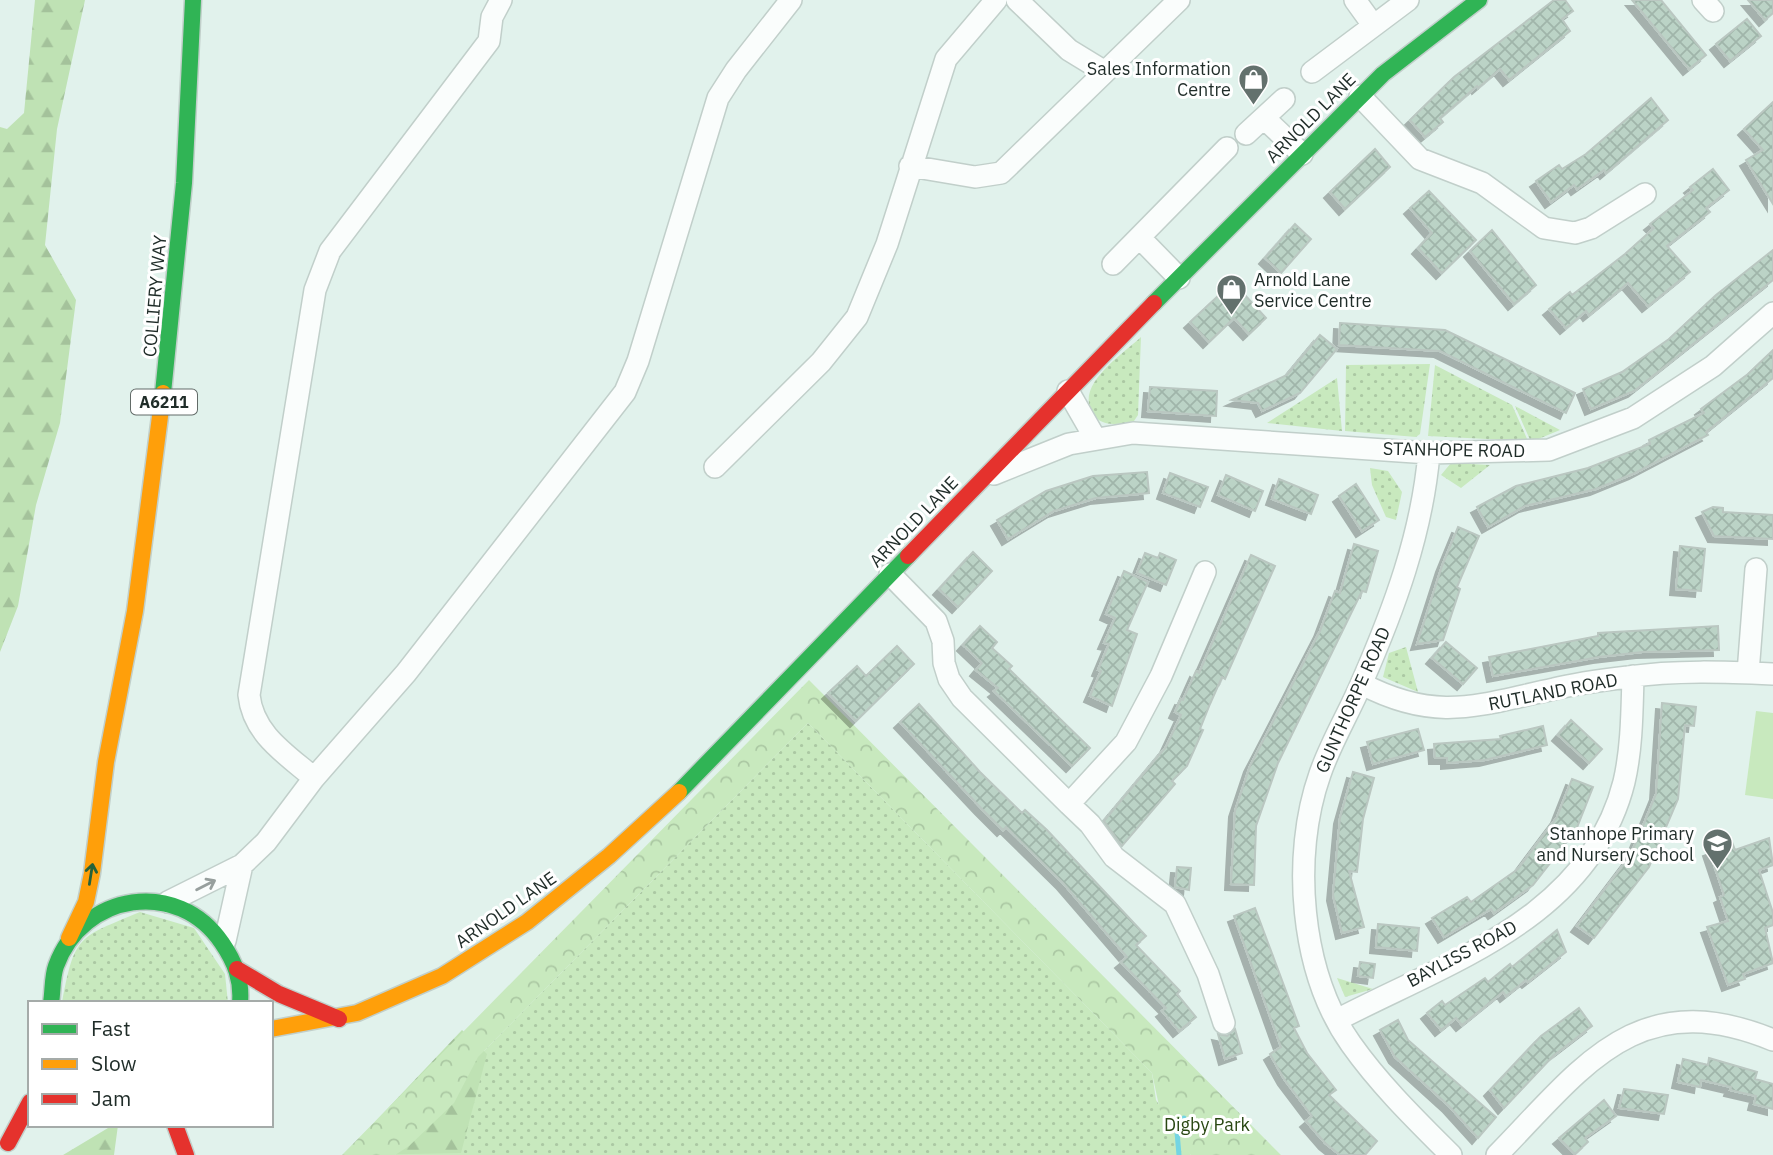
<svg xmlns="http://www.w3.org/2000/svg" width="1773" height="1155" font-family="'IBM Plex Sans',sans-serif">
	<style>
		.grass { fill: url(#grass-dots) }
		.forest { fill: url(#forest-firs) }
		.park { fill: url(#park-crowns) }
		.garden { fill: #c8e9be }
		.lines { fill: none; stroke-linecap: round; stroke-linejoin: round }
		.stream { stroke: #74d5e3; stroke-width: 5 }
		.building { fill: url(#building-cross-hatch); stroke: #bac7c1; stroke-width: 2; filter: url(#shadow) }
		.street-casing { stroke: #c1cfca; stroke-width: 24 }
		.fast-casing { stroke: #c1cfca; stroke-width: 19 }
		.slow-casing { stroke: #c1cfca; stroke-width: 19 }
		.jam-casing { stroke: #c1cfca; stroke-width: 19 }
		.street { stroke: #fafdfc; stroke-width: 21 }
		.fast { stroke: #30b455; stroke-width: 16 }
		.slow { stroke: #ff9f0a; stroke-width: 16 }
		.jam { stroke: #e5322d; stroke-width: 16 }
		.oneway { stroke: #26623a }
		.oneway2 { stroke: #979f9d }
		.labels { text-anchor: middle; stroke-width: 6; stroke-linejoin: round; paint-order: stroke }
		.shield { fill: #fff; stroke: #626b68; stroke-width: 2 }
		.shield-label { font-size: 16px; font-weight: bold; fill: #1f2c28 }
		.poi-label { font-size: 18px; fill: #1f2c28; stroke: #fff; text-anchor: end }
		.street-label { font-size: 18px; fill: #1f2c28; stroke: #fff }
		.park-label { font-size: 18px; fill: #294712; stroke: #fff }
	</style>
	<defs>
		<pattern id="grass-dots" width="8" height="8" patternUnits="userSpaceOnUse" patternTransform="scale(1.75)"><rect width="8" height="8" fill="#c8e9be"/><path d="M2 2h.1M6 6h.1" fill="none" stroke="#abc8a3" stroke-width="1.8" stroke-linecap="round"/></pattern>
		<pattern id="forest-firs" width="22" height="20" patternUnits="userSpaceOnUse" patternTransform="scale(1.75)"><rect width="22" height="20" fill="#bfe2b4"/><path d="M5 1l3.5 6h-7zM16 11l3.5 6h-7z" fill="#a4c29b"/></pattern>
		<pattern id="park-crowns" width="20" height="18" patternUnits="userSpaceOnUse" patternTransform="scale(1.75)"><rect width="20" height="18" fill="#c8e9be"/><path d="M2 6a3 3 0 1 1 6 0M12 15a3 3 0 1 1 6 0" fill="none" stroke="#abc8a3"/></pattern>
		<pattern id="building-cross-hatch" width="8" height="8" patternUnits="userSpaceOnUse" patternTransform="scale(1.75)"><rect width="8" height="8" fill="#bbd3c6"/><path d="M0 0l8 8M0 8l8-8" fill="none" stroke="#a0b5aa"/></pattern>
		<filter id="shadow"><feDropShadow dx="-6" dy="6" stdDeviation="0" flood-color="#0004"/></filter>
	</defs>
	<rect width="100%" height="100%" fill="#e1f2ec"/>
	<path class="grass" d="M1141 337 1138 415 1134 421C1120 424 1102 428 1093 414 1074 385 1122 355 1141 337Z
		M1430 364 1420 434 1416 437 1345 431 1346 365Z
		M1435 365 1512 405 1528 441 1428 436Z
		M1337 378 1342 431 1267 423Z
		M1515 406 1560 430 1531 442Z
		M1451 463 1490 465 1461 488 1441 475Z
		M1370 468 1388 471 1402 492 1396 520 1386 517 1372 485Z
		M1406 647 1418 692 1383 677 1389 653Z
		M808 723 1152 1073 1156 1100 1191 1155H395L478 1057Z
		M140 912 194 928 225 974 228 1003H62C75 934 78 938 140 912Z
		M1337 978 1373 989 1345 997Z"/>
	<path class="forest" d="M35 0H85L57 129 45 245 76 300 60 423 36 505 18 606 0 652V127L7 129 24 113Z
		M462 1030 487 1054 461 1153 361 1155 353 1145Z
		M113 1125H118L114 1155H63Z"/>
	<path class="park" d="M809 680 1281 1155H1191L1162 1120 1152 1073 808 723 478 1057 454 1103 409 1146 395 1155H342Z"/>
	<path class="garden" d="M1756 711 1773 713V799L1745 795Z"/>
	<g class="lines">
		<path class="stream" d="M1179 1155 1177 1132 1184 1118"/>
	</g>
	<path class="building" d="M1554 0H1565L1573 11 1562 19 1570 31 1509 80 1500 69 1478 88 1477 86 1440 118 1443 122 1425 137 1410 120 1454 77Z
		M1632 0H1661L1706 55 1689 69Z
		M1748 0H1773V13L1765 20Z
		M1747 19 1761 36 1730 61 1716 44Z
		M1651 98 1668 120 1606 173 1604 170 1577 189 1574 185 1551 202 1536 181 1559 165 1562 169 1586 154Z
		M1773 102V204L1746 160 1763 150 1744 129Z
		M1375 149 1390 167 1345 209 1330 192Z
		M1713 169 1729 190 1706 208 1710 212 1667 246 1690 272 1648 306 1628 283 1589 315 1586 311 1566 328 1549 309 1570 292 1572 295 1625 254 1654 228 1650 224 1693 190 1690 187Z
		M1429 191 1476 240 1442 273 1418 248 1432 233 1410 208Z
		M1295 224 1311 239 1281 273 1265 258Z
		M1492 230 1536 285 1514 304 1470 251Z
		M1773 250V280L1634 391 1591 409 1583 389 1622 372 1669 339 1716 295Z
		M1243 293 1266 318 1249 334 1234 318 1209 342 1190 322 1218 296 1228 308Z
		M1340 323 1445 330 1575 393 1566 413 1440 351 1339 345Z
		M1320 335 1337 349 1300 393 1262 411 1258 403 1232 400 1287 375Z
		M1773 350V378L1706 432 1708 435 1635 473 1596 489 1525 506 1488 527 1477 507 1516 486 1588 468 1650 444 1649 440 1704 413 1701 409 1748 374Z
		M1150 387 1217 391 1216 416 1148 411Z
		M1147 472 1149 493 1096 498 1054 511 1008 539 997 520 1046 491 1093 476Z
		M1170 473 1208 487 1200 507 1163 493Z
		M1226 475 1263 491 1255 511 1218 495Z
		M1279 479 1318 495 1311 514 1272 499Z
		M1356 484 1379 520 1362 531 1339 496Z
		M1713 507 1723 508V512L1773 515V539L1714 536 1702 512Z
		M1458 527 1479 536 1457 587 1460 589 1443 640 1417 644 1442 566Z
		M1354 544 1378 551 1366 592 1362 591 1278 763 1256 826 1254 885 1231 884 1235 811 1250 766 1320 631 1335 591 1340 593Z
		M1680 546 1705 549 1701 591 1676 589Z
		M973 552 992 571 958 607 939 589Z
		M1145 553 1158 558 1160 553 1176 560 1166 585 1137 573Z
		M1251 555 1275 566 1225 679 1222 677 1210 704 1200 729 1203 730 1187 766 1172 781 1175 784 1122 846 1104 821 1166 747 1181 715 1175 712 1181 699 1183 700 1196 671 1199 673Z
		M1124 571 1148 582 1127 630 1137 634 1112 706 1090 696 1101 671 1098 670 1109 644 1104 643 1115 618 1106 614Z
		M980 626 997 642 992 648 1012 666 1009 669 1090 748 1072 766 994 691 998 688 976 670 982 663 963 645Z
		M1718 626 1719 650 1642 652 1599 657 1493 676 1489 657 1598 636V633Z
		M1446 642 1477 668 1463 684 1432 658Z
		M897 646 914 664 856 721 828 693 857 666 866 676Z
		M1662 703 1696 707 1694 726 1685 725 1678 799 1649 867 1594 938 1577 926 1630 856 1645 821 1656 794Z
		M919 704 980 772 1022 813 1025 810 1047 830 1146 936 1136 945 1180 991 1177 994 1196 1017 1179 1031 1162 1011 1166 1008 1121 962 1127 957 1063 883 1006 827 1003 830 981 808 900 722Z
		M1571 720 1602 749 1589 763 1558 735Z
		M1543 726 1547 745 1485 760 1447 763V758H1435L1434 744 1501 739 1500 736Z
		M1418 729 1424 750 1373 764 1367 742Z
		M1353 772 1374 778 1363 819 1357 872 1349 871 1364 927 1342 933 1333 895 1340 818Z
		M1572 779 1593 787 1576 830 1533 885 1494 913 1491 909 1444 937 1432 918 1467 897 1471 902 1518 869 1557 817Z
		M1769 838 1773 865 1759 870 1773 913V925L1765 928 1773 963 1743 974 1745 979 1728 985 1707 927 1728 921 1720 897 1724 895 1709 850 1732 842 1735 850Z
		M1177 867 1191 868 1189 890 1175 887Z
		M1255 908 1299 1026 1294 1028 1307 1053 1336 1090 1329 1095 1377 1141 1365 1155H1340L1325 1143 1306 1121 1312 1116 1284 1079 1270 1054 1281 1047 1234 916Z
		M1378 924 1419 928 1417 951 1376 947Z
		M1557 930 1566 952 1528 982 1526 980 1506 996 1503 992 1462 1025 1456 1018 1441 1030 1427 1013 1442 1001 1445 1005 1485 978 1488 982 1510 964 1512 967Z
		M1360 962 1375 964 1373 978 1358 976Z
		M1579 1008 1592 1026 1553 1056 1504 1108 1490 1090 1541 1036Z
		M1398 1020 1408 1040 1496 1117 1478 1138 1449 1106 1395 1057 1380 1030Z
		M1235 1029 1242 1053 1225 1059 1218 1034 1227 1036Z
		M1709 1058 1757 1072 1755 1079 1773 1084V1109L1754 1104 1756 1096 1730 1090 1731 1087 1701 1080 1700 1087 1678 1082 1683 1059 1708 1065Z
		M1624 1089 1668 1095 1664 1114 1619 1108Z
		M1604 1100 1616 1116 1585 1138 1588 1142 1575 1154 1559 1138Z"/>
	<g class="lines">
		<defs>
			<path id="street" d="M1017 0 1069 50 1105 72 1179 0
				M1355 0 1373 25
				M1703 0 1713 11
				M1312 72 1408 0
				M1360 96 1420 159 1482 183 1544 228 1575 233 1591 228 1645 194
				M1265 119 1302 154
				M1246 134 1284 99
				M910 166 975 177 1001 173 1105 72
				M1140 238 1179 278
				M1113 264 1227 148
				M1068 391 1095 438
				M1429 453C1422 534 1394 609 1362 682 1349 713 1331 742 1320 774 1291 856 1300 972 1351 1044 1380 1085 1416 1120 1451 1155
				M715 467 821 362 857 317 887 244 946 59 996 0
				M994 474 1069 444 1133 433 1429 453 1549 450 1633 418 1713 366 1773 313
				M890 574 936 621 943 641 944 663 949 679 962 698 1069 804 1126 742 1161 676 1205 572
				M1748 673 1756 569
				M1362 684C1437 723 1478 705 1554 689 1578 683 1603 680 1628 677 1675 670 1726 672 1773 674
				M314 778C286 754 253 734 249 695L315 290 330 251 489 41 492 17 501 0
				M1069 804 1090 824 1114 857 1175 904 1208 974 1224 1023
				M168 902 242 865 266 842 314 778 406 673 625 392 638 361 718 98 736 70 791 0
				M225 941 242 865
				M1337 1020C1448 962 1590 918 1624 782 1632 748 1632 710 1633 676
				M1497 1155C1583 1067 1637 984 1773 1040"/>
			<path id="fast" d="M1154 303 1383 74 1479 0
				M163 393 184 183 193 0
				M679 792 908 556
				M51 1003C53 991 52 977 56 966 83 892 178 878 222 943 235 962 242 980 240 1003"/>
			<path id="slow" d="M69 938 86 902 92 873 106 762 135 611 163 393
				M271 1029 357 1013 442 976 527 922 609 856 679 792"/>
			<path id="jam" d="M908 556 1154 303
				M237 969 279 994 339 1019
				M175 1125 186 1155
				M8 1143 30 1102"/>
		</defs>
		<use href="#street" class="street-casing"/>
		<use href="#fast" class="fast-casing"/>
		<use href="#slow" class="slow-casing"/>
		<use href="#jam" class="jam-casing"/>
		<use href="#street" class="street"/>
		<use href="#fast" class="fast"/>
		<use href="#slow" class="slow"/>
		<use href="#jam" class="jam"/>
	</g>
	<defs><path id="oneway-shaft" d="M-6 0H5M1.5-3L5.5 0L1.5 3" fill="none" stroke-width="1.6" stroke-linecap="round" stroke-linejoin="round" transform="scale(1.75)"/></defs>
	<use class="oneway" href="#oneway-shaft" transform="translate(91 874) rotate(-81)"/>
	<use class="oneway2" href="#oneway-shaft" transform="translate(206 885) rotate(-27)"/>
	<defs>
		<symbol id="shop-pin" viewBox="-11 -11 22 30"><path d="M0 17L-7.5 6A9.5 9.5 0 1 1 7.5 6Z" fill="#63716d" stroke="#fff"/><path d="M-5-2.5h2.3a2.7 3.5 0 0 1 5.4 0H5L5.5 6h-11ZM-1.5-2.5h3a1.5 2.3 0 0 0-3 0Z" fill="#fff"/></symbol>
		<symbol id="school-pin" viewBox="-11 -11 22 30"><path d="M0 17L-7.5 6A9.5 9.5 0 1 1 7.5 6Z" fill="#63716d" stroke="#fff"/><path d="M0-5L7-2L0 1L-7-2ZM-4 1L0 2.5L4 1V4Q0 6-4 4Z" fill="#fff"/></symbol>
	</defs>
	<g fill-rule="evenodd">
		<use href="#shop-pin" x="1236" y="62" width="35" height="47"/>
		<use href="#shop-pin" x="1214" y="272" width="35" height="47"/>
		<use href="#school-pin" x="1700" y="826" width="35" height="47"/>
	</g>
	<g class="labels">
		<rect class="shield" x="131" y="389.5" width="66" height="25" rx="5"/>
		<g class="shield-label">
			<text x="164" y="408">A6211</text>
		</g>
		<g class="poi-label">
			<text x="1231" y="75">Sales Information<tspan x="1231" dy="21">Centre</tspan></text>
			<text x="1254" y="286" text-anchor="start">Arnold Lane<tspan x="1254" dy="21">Service Centre</tspan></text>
			<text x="1694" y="840">Stanhope Primary<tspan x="1694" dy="21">and Nursery School</tspan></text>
		</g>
		<g class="street-label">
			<text transform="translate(1311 118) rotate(-45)" y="6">ARNOLD LANE</text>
			<text transform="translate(155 296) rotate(-85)" y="6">COLLIERY WAY</text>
			<text transform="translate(1454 450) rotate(1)" y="6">STANHOPE ROAD</text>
			<text transform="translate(914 522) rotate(-46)" y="6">ARNOLD LANE</text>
			<text transform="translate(1553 692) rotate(-11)" y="6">RUTLAND ROAD</text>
			<text transform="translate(1353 700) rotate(-66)" y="6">GUNTHORPE ROAD</text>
			<text transform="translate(506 910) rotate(-35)" y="6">ARNOLD LANE</text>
			<text transform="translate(1462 954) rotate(-28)" y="6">BAYLISS ROAD</text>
		</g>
		<g class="park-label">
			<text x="1207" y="1131">Digby Park</text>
		</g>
	</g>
	<rect x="28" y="1001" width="245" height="126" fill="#ffffff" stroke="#a5aba9" stroke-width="2"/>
	<rect x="42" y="1024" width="35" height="10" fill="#30b455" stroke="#a5aba9" stroke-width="2"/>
	<text x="91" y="1036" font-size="21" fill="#1f2c28">Fast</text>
	<rect x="42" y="1059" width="35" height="10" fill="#ff9f0a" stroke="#a5aba9" stroke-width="2"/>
	<text x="91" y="1071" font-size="21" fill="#1f2c28">Slow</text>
	<rect x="42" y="1094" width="35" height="10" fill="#e5322d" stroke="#a5aba9" stroke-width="2"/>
	<text x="91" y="1106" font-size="21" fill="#1f2c28">Jam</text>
</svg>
